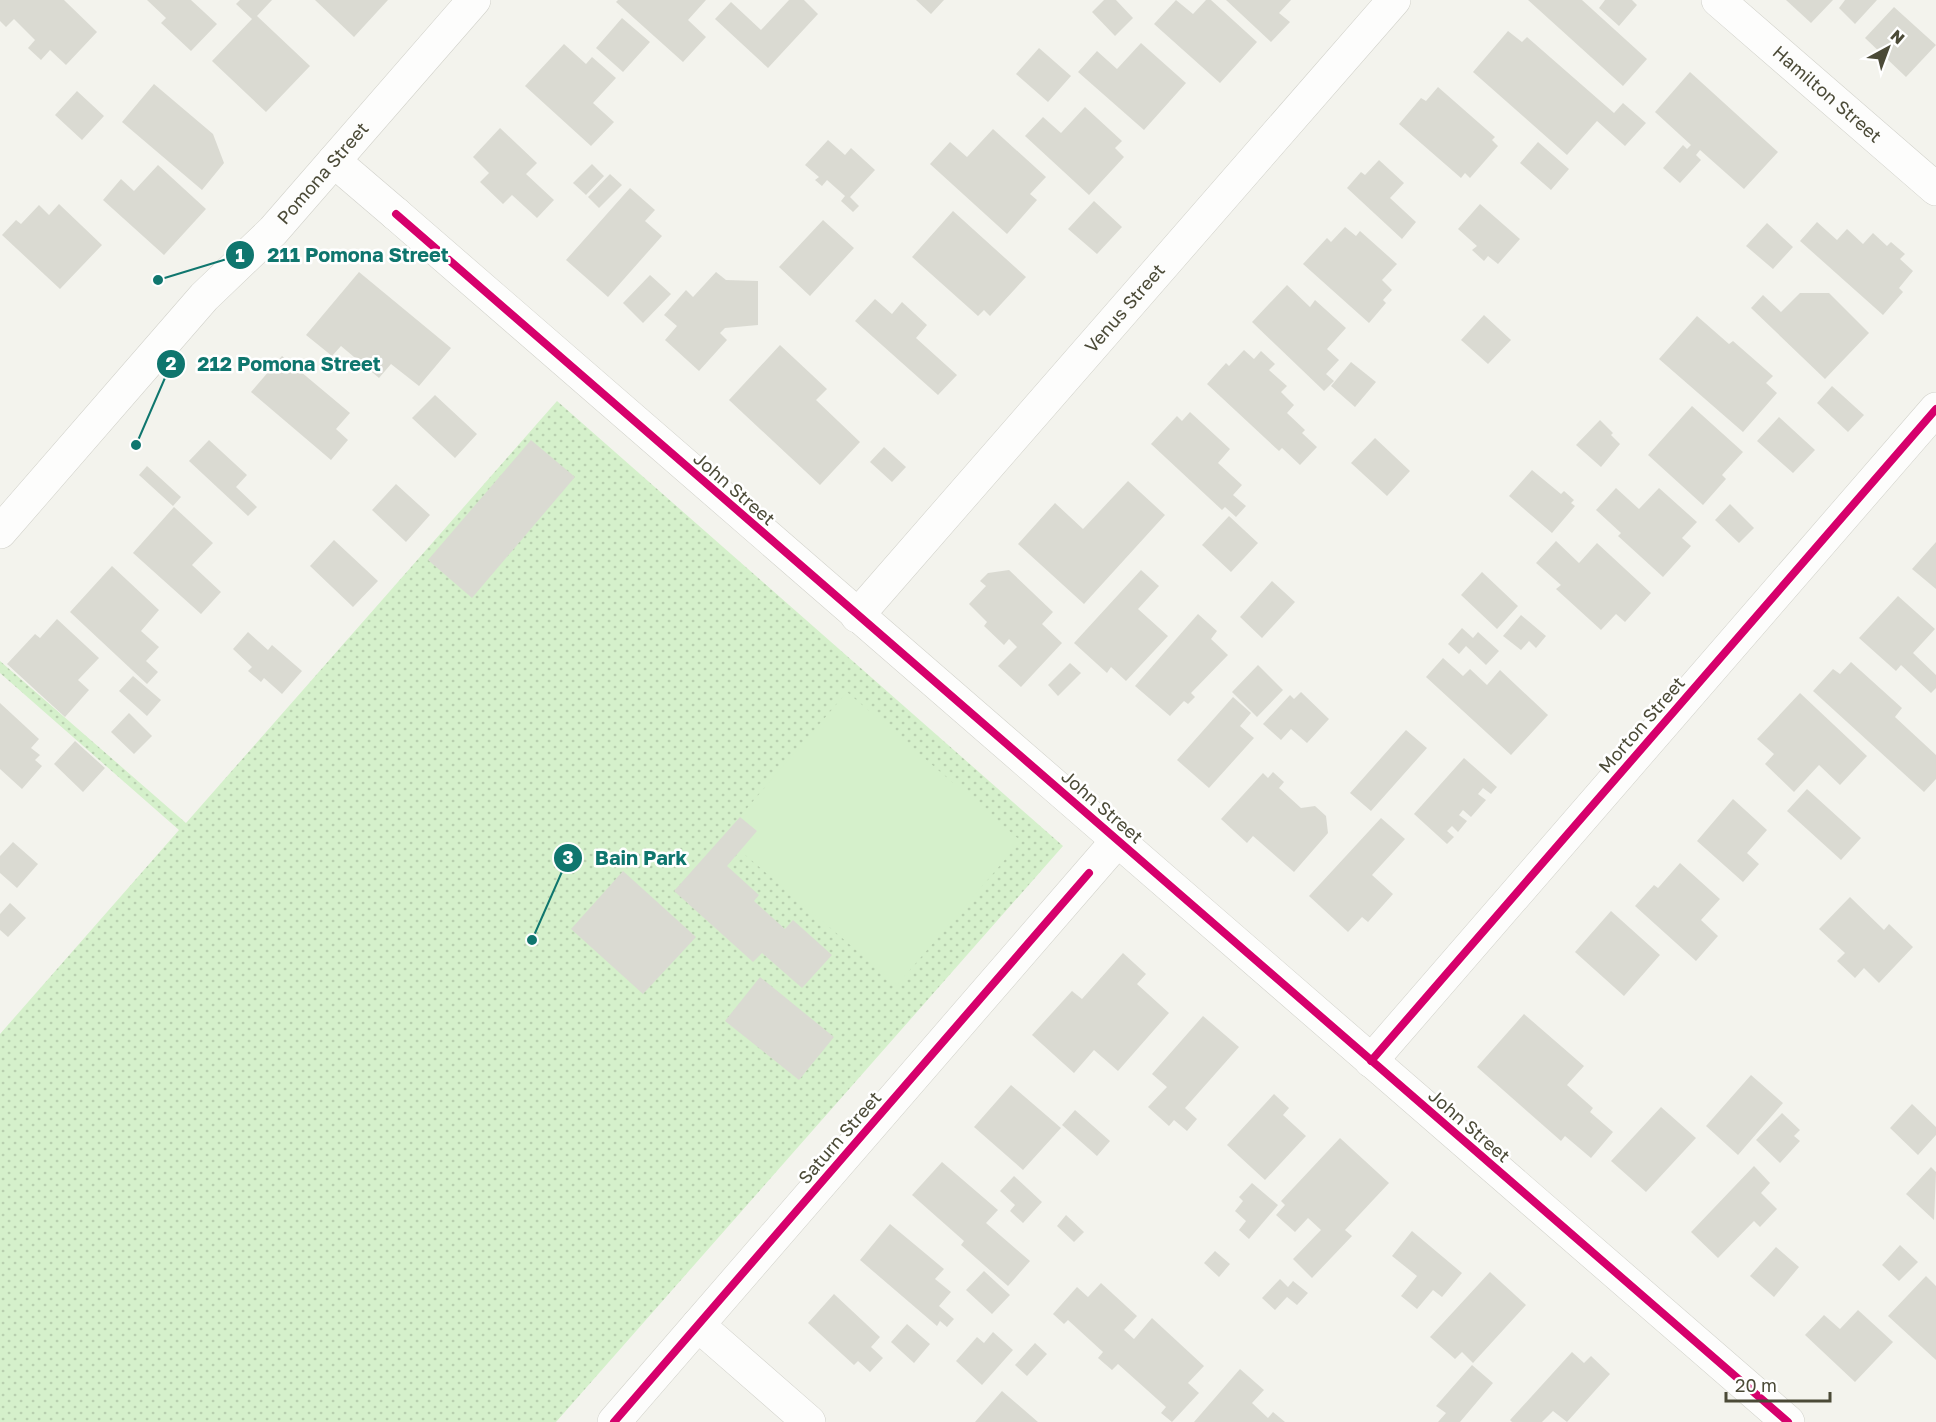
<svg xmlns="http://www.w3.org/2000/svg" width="1936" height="1422" font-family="'Golos Text',sans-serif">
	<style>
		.park { fill: url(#park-dots) }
		.pitch { fill: #d5f0cb }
		.building { fill: #dadad2 }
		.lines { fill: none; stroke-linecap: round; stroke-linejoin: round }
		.minor-casing { stroke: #d1d1ca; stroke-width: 34 }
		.tertiary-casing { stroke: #d1d1ca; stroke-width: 34 }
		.minor { stroke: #fdfdfc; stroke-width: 33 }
		.tertiary { stroke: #fdfdfc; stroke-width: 33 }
		.cycleway-casing { stroke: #fff; stroke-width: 11 }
		.cycleway { stroke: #d6006c; stroke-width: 8 }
		.labels { text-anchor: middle; stroke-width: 5; stroke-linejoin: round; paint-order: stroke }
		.street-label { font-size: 18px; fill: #4b4a37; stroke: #fff }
		.leader { fill: none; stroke: #0f766e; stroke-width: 2 }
		.callout-dot { fill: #0f766e; stroke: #fff; stroke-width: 2 }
		.mark-label { font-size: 18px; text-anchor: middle; font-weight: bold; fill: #fff }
		.callout-label { font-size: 20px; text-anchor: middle; font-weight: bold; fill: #0f766e; stroke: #fff; stroke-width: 5; stroke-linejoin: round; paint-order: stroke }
	</style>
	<defs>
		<pattern id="park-dots" width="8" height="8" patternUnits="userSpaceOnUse" patternTransform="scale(1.5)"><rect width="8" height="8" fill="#d5f0cb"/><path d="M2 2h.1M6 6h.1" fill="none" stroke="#b8cfaf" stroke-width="1.8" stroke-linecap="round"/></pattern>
	</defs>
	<rect width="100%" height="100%" fill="#f3f3ed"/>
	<path class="park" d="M557 401 1063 846 556 1422H0V1034L179 830 0 673V661L186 823Z"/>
	<path class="pitch" d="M847 692 1021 841 897 985 723 836Z"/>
	<path class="building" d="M0 0H64L97 32 66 65 50 50 41 60 28 48 35 40 14 19 6 27 0 21Z
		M147 0H191L217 24 191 51 161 23 166 18Z
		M240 0H272L257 16 310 66 266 112 212 61 252 19 236 4Z
		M315 0H388L354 37Z
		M618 0H706L688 20 706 37 683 62 616 2Z
		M789 0H804L818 14 768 68 715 19 731 2 761 30Z
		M916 0H944L931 14Z
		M1104 0H1116L1133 18 1115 36 1092 12Z
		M1176 0 1193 14 1206 0H1211L1257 42 1220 83 1154 24Z
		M1226 0H1291L1279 13 1290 22 1271 42Z
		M1528 0H1582L1647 59 1623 86Z
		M1605 0H1632L1637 5 1619 26 1599 8Z
		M1786 0H1833L1811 23Z
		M1845 0H1877L1855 24 1839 8Z
		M1894 7 1936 45 1906 77 1865 38Z
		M622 18 650 42 623 72 596 48Z
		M1508 31 1522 42 1527 37 1614 113 1623 103 1646 123 1625 146 1597 121 1567 155 1473 72Z
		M1141 43 1186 83 1144 130 1078 72 1097 51 1117 69Z
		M564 44 586 64 592 57 616 78 593 103 614 122 591 146 525 86Z
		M1039 48 1071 76 1048 102 1016 74Z
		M1690 72 1778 152 1744 189 1700 150 1696 155 1701 160 1680 183 1663 168 1683 145 1687 149 1691 145 1655 112Z
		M154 84 213 134 224 163 202 190 122 122Z
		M1438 87 1495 137 1492 140 1498 146 1470 178 1465 173 1461 178 1399 124 1421 98 1426 101Z
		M77 91 104 116 82 140 55 115Z
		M1085 107 1122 141 1115 148 1124 157 1089 195 1025 136 1043 117 1061 133Z
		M500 128 537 163 526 174 554 200 537 218 512 195 503 204 480 182 489 173 473 157Z
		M993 129 1046 177 1030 194 1037 200 1007 234 930 164 950 142 967 157Z
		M828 140 845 155 851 148 875 170 850 197 859 206 853 212 841 201 845 196 827 180 822 186 815 180 819 177 805 165Z
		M1538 142 1569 169 1551 190 1520 163Z
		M1379 160 1404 183 1390 198 1416 222 1402 239 1347 188 1361 172 1365 175Z
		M592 164 604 176 586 195 573 183Z
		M158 165 206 209 164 255 103 200 121 179 134 191Z
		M610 174 622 185 599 208 588 197Z
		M630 188 655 210 645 221 662 236 608 297 566 260Z
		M1094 201 1122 227 1097 254 1068 229Z
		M59 204 102 245 60 289 2 235 16 220 21 224 39 205 49 215Z
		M1480 204 1520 239 1498 264 1488 256 1484 261 1472 250 1477 246 1458 229Z
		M953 211 1026 277 990 316 984 310 978 316 912 257Z
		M823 220 854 248 810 296 779 267Z
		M1817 222 1837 240 1847 229 1863 244 1873 233 1887 246 1891 242 1905 254 1900 259 1913 271 1899 288 1903 292 1883 315 1800 241Z
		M1767 223 1793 247 1773 269 1746 246Z
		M1345 227 1356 236 1360 231 1397 264 1382 280 1392 290 1383 300 1386 303 1369 323 1303 264 1327 238 1331 242Z
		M359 272 451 348 419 386 391 364 379 378 341 346 332 356 306 335Z
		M716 272 726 280 758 281V325L725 328 720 333 727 340 699 371 665 340 677 326 664 315 686 290 693 297Z
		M650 275 671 294 643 323 623 303Z
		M1287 285 1310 307 1315 300 1346 328 1327 349 1339 360 1326 374 1334 381 1324 391 1252 322Z
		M1800 293H1829L1869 333 1825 379 1751 308 1763 295 1781 312Z
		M875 299 892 314 902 302 927 325 916 338 957 375 938 395 855 321Z
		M1484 315 1511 340 1488 364 1461 340Z
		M1697 316 1729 344 1733 341 1773 376 1766 383 1777 393 1743 432 1659 359Z
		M780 345 827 389 816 400 860 442 820 485 729 400Z
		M1244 350 1254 359 1261 351 1275 364 1269 370 1287 386 1281 392 1294 405 1287 413 1305 430 1302 433 1317 447 1300 465 1282 448 1279 451 1207 384 1226 363 1229 366Z
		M282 356 350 413 336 429 348 440 331 460 251 392Z
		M1351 362 1376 382 1355 407 1331 386Z
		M1832 386 1864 415 1848 432 1817 403Z
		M435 395 477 434 455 458 412 418Z
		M1692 406 1743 452 1722 475 1726 479 1703 505 1648 455Z
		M1190 412 1230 449 1218 463 1242 485 1233 495 1246 506 1236 517 1225 507 1222 510 1151 444 1177 416 1182 421Z
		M1779 417 1815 450 1793 473 1757 441Z
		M1600 420 1613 433 1611 435 1620 444 1601 467 1576 445Z
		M1375 438 1410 471 1387 496 1351 463Z
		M209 440 247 475 236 487 257 507 248 516 189 461Z
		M531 440 575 477 472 598 428 560Z
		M884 447 906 467 892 482 870 462Z
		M147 466 181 497 173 506 139 475Z
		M1532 470 1561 494 1564 491 1574 500 1571 503 1575 506 1552 533 1509 496Z
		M1128 481 1165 515 1084 604 1018 544 1055 503 1083 529Z
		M396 484 430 515 406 542 372 510Z
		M1616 488 1639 509 1659 488 1697 522 1682 538 1691 546 1663 577 1618 536 1621 533 1596 510Z
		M1730 504 1754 528 1739 543 1715 520Z
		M174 507 213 543 192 565 221 592 201 614 133 553Z
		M1229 516 1258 543 1231 572 1202 545Z
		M334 540 378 581 353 607 310 566Z
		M1556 541 1579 563 1597 543 1651 593 1625 622 1616 614 1601 630 1556 589 1561 585 1536 563Z
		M1936 542V589L1912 569Z
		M112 566 159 610 141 631 159 647 146 661 158 672 147 684 70 612Z
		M1009 570 1053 612 1042 624 1062 643 1021 687 998 666 1017 647 1009 639 1004 645 984 626 987 622 969 604 986 586 980 581 988 573Z
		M1141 570 1159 586 1138 609 1168 636 1126 681 1111 667 1107 673 1074 643Z
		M1482 572 1518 606 1497 629 1461 595Z
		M1272 581 1295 602 1262 638 1240 617Z
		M1898 596 1935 629 1913 653 1936 675V688L1931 693 1901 665 1896 671 1859 638Z
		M1198 614 1217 631 1211 639 1228 655 1191 693 1195 697 1188 704 1184 701 1170 716 1135 686Z
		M1521 615 1546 636 1536 648 1529 641 1521 650 1503 636Z
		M57 619 99 658 78 680 89 690 65 717 7 664 35 634 40 638Z
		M1462 628 1473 638 1478 632 1499 651 1486 665 1466 646 1459 654 1448 644Z
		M248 632 268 650 272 645 302 671 282 694 264 678 261 682 248 671 252 667 233 649Z
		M1443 658 1463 676 1470 669 1487 685 1500 670 1548 715 1511 755 1426 677Z
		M1851 662 1902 708 1895 717 1936 755V779L1924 792 1813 691 1833 669 1840 674Z
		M1070 663 1081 673 1058 696 1048 685Z
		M1258 665 1283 690 1257 717 1232 692Z
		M133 676 161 700 147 716 119 691Z
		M1301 692 1329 719 1307 743 1291 729 1281 740 1263 724 1290 695 1294 699Z
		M1800 693 1867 756 1840 785 1819 765 1794 792 1765 764 1774 754 1757 739Z
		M1233 697 1251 713 1240 726 1254 738 1209 788 1177 760Z
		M0 703 39 739 31 748 40 755 35 760 42 766 22 789 0 769Z
		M129 713 152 736 134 754 111 732Z
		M1406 730 1427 748 1371 811 1350 793Z
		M75 741 105 768 83 792 54 764Z
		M1464 758 1497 787 1491 794 1483 788 1478 794 1486 800 1471 817 1463 810 1459 815 1467 821 1458 832 1452 826 1447 831 1454 837 1447 844 1414 814Z
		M1273 772 1284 782 1279 788 1301 808 1315 806 1326 816 1328 833 1294 872 1253 836 1247 843 1221 819 1263 773 1268 778Z
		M1807 789 1861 838 1841 860 1787 811Z
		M1733 799 1767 830 1747 853 1759 864 1743 882 1697 841Z
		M740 817 757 831 727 866 759 895 754 901 785 929 793 920 832 955 802 988 762 953 753 962 674 891Z
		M1381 818 1405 839 1372 875 1393 894 1368 922 1362 917 1348 932 1309 896Z
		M13 842 38 864 17 888 0 873V856Z
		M1680 863 1720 899 1701 920 1718 936 1696 961 1635 906 1654 885 1658 888Z
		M623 871 696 937 643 994 571 929Z
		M1850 897 1884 930 1889 924 1913 947 1879 983 1864 968 1855 978 1837 961 1845 953 1819 929Z
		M10 903 26 918 8 937 0 930V914Z
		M1611 911 1660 955 1624 996 1575 952Z
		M1123 953 1146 974 1137 984 1169 1013 1118 1071 1094 1050 1074 1073 1032 1035 1072 991 1082 999Z
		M760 977 834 1037 799 1080 725 1021Z
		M1524 1014 1584 1066 1567 1085 1593 1108 1590 1112 1613 1132 1591 1158 1565 1136 1561 1141 1477 1067Z
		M1203 1016 1239 1047 1185 1108 1197 1119 1187 1131 1174 1120 1169 1126 1148 1107 1167 1087 1152 1074Z
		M1751 1075 1783 1103 1738 1155 1706 1126Z
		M1011 1085 1061 1128 1023 1170 974 1127Z
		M1274 1094 1289 1108 1283 1115 1306 1136 1265 1180 1227 1145Z
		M1912 1104 1936 1127V1135L1918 1155 1890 1128Z
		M1661 1107 1696 1138 1646 1192 1611 1161Z
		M1075 1110 1110 1141 1097 1156 1062 1125Z
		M1782 1113 1800 1130 1794 1136 1800 1141 1780 1163 1756 1140Z
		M1340 1138 1389 1183 1345 1230 1352 1236 1312 1278 1293 1259 1321 1230 1308 1218 1295 1232 1276 1215 1285 1205 1281 1201Z
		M942 1162 998 1210 986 1223 1030 1261 1008 1286 961 1245 964 1241 912 1195Z
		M1754 1166 1770 1183 1761 1193 1777 1209 1760 1227 1754 1221 1718 1258 1691 1232Z
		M1931 1167 1936 1172 1934 1220 1906 1194Z
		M1014 1176 1042 1202 1023 1223 1010 1211 1015 1205 1000 1191Z
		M1252 1183 1278 1205 1249 1239 1239 1230 1246 1221 1235 1211 1243 1201 1239 1197Z
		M1066 1215 1084 1232 1074 1242 1057 1226Z
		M890 1224 944 1269 935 1279 951 1292 939 1306 954 1319 947 1327 940 1321 937 1326 860 1260Z
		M1412 1231 1462 1273 1442 1297 1433 1290 1417 1309 1401 1296 1417 1276 1392 1256Z
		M1900 1245 1918 1262 1899 1281 1882 1265Z
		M1776 1247 1799 1267 1774 1297 1750 1276Z
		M1215 1251 1230 1264 1219 1277 1204 1263Z
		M984 1271 1010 1295 992 1314 966 1290Z
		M1490 1272 1526 1305 1473 1363 1462 1352 1455 1359 1430 1337Z
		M1926 1276 1936 1286V1360L1888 1316Z
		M1280 1279 1288 1287 1293 1281 1308 1293 1297 1305 1287 1297 1275 1310 1262 1298Z
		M1101 1283 1137 1316 1124 1330 1134 1339 1152 1318 1204 1366 1188 1383 1199 1393 1172 1422 1161 1413 1166 1407 1118 1364 1112 1370 1098 1358 1103 1352 1068 1320 1064 1324 1053 1314 1077 1287 1088 1297Z
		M834 1294 880 1337 871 1347 883 1358 870 1372 858 1361 854 1365 808 1323Z
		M1858 1310 1893 1342 1855 1382 1805 1335 1824 1315 1840 1329Z
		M907 1324 930 1344 914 1363 891 1342Z
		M993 1332 1013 1350 982 1385 956 1361 977 1337 984 1343Z
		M1035 1343 1047 1354 1027 1376 1015 1365Z
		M1572 1352 1584 1363 1591 1356 1610 1374 1567 1422 1553 1411 1542 1422H1512L1510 1420Z
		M1472 1365 1493 1383 1460 1422H1438L1446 1413 1436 1406Z
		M1240 1369 1264 1390 1252 1403 1268 1418 1273 1412 1285 1422H1194Z
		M1002 1391 1038 1422H975Z"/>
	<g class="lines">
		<defs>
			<g id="minor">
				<path id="s1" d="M1718 0 1936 189"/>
				<path d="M334 161 396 214"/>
				<path id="s2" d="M857 616 1394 0"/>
				<path d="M698 1325 809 1422"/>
				<path d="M614 1422 1118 840"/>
			</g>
			<g id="tertiary">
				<path d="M396 214 1788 1422"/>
				<path id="s3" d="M0 532 204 297 273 231 474 0"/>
				<path d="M1371 1061 1936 409"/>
			</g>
		</defs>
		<use href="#minor" class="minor-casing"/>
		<use href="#tertiary" class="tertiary-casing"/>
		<use href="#minor" class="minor"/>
		<use href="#tertiary" class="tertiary"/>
		<defs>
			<path id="cycleway" d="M396 214 1788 1422
				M1371 1061 1936 409
				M614 1422 1089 873"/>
		</defs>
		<use href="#cycleway" class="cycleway-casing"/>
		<use href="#cycleway" class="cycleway"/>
	</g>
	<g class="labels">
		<g class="street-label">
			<text dy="6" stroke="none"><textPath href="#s1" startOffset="144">Hamilton Street</textPath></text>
			<text dy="6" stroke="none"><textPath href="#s3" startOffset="483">Pomona Street</textPath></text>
			<text dy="6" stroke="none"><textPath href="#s2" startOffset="408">Venus Street</textPath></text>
			<text transform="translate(734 489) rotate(41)" y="6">John Street</text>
			<text transform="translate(1642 725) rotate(-49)" y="6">Morton Street</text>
			<text transform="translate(1102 807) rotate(41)" y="6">John Street</text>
			<text transform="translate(1469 1126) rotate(41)" y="6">John Street</text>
			<text transform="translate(840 1138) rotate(-49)" y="6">Saturn Street</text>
		</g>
	</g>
	<path class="leader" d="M158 280L240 255M136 445L171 364M532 940L568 858"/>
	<g class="callout-dot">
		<circle cx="158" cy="280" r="6"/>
		<circle cx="136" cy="445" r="6"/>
		<circle cx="532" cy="940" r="6"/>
		<circle cx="240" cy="255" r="15"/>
		<circle cx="171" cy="364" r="15"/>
		<circle cx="568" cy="858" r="15"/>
	</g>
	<g class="mark-label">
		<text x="240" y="262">1</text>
		<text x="171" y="370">2</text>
		<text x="568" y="864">3</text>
	</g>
	<g class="callout-label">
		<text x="358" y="262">211 Pomona Street</text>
		<text x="289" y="371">212 Pomona Street</text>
		<text x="641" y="865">Bain Park</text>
	</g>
	<g transform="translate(1888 48) rotate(41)" stroke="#ffffff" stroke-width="4.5" paint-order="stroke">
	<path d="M0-4.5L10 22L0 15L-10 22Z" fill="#4b4a37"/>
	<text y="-9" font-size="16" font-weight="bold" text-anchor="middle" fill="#4b4a37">N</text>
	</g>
	<path d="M1726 1392v9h104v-9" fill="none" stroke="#4b4a37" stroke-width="3"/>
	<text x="1735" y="1392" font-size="18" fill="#4b4a37" stroke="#ffffff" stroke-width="4.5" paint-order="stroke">20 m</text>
</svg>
